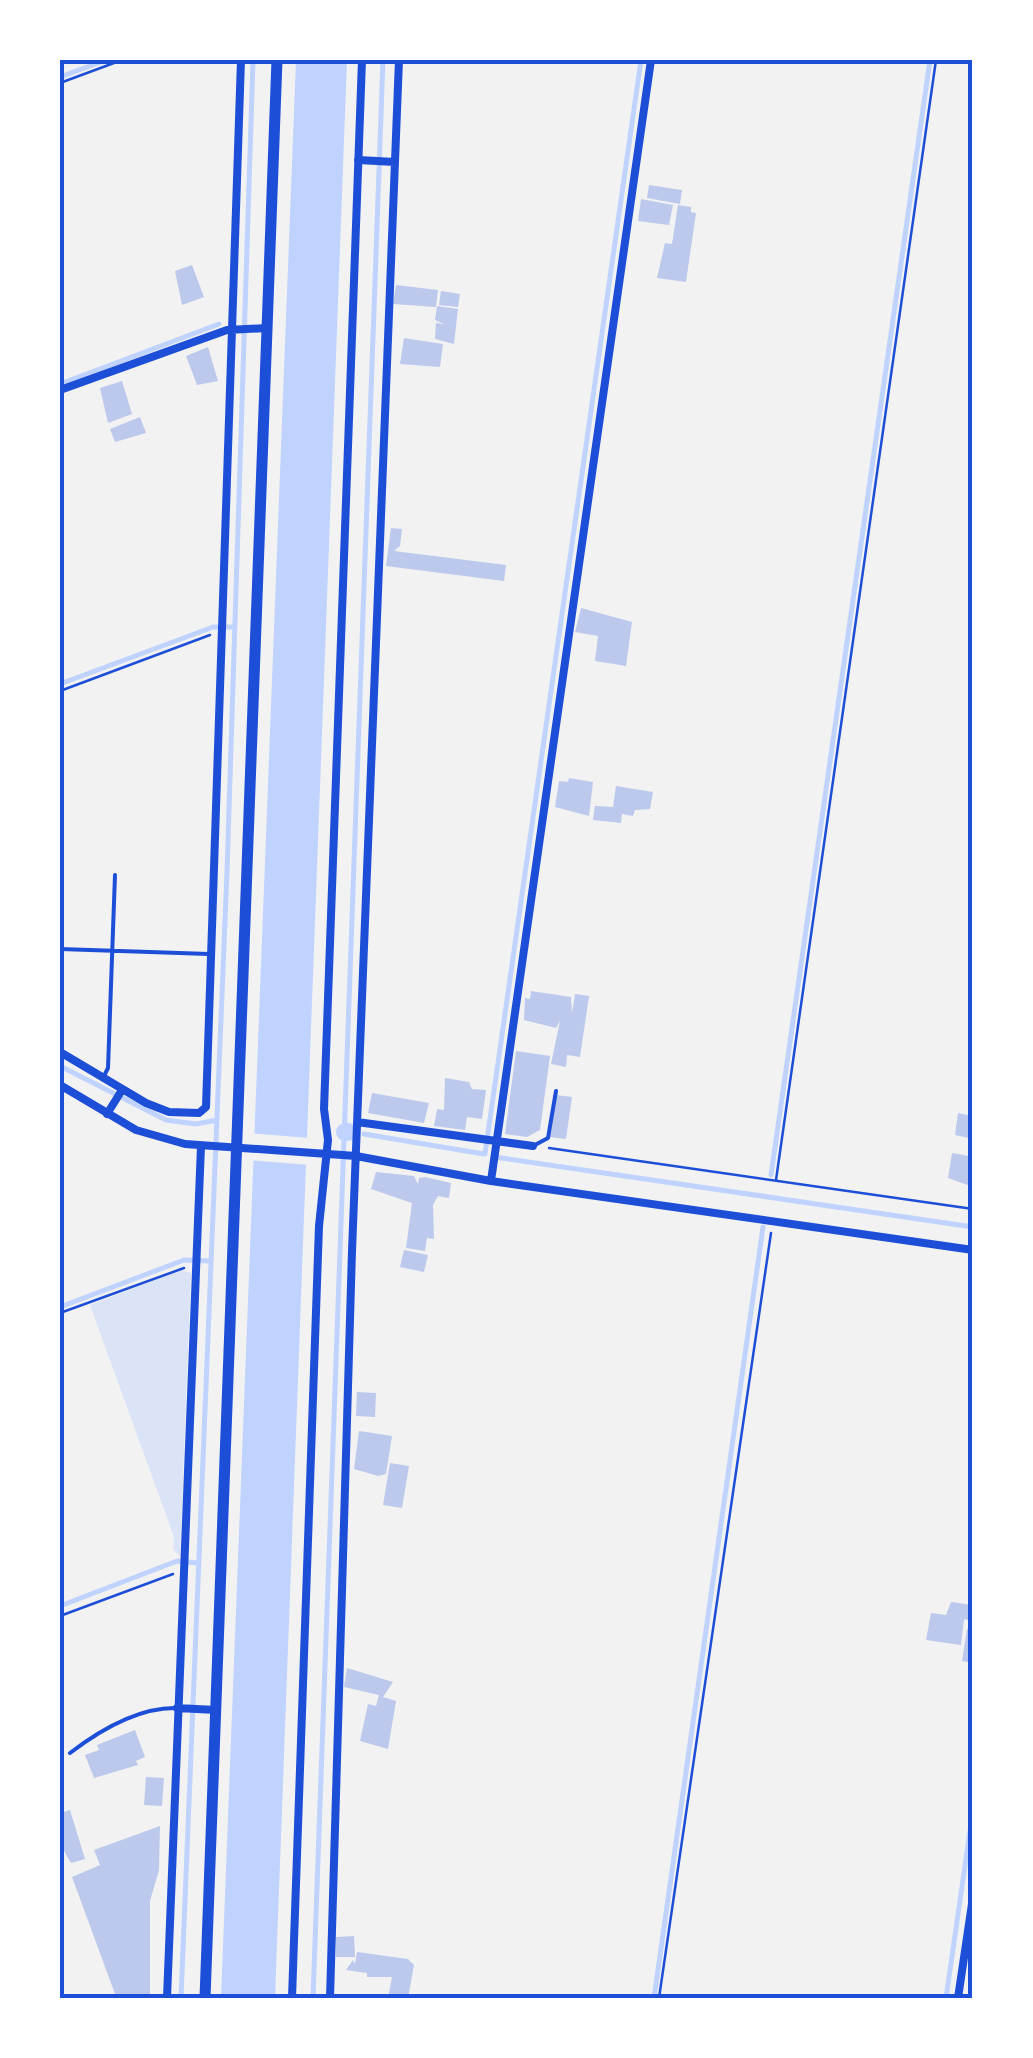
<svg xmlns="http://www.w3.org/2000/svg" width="1033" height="2058" font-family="'DM Sans',sans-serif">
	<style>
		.green { fill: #dbe4f7 }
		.water { fill: #bfd3fe }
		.pier { fill: #f2f2f2 }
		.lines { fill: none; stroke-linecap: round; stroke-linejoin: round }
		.stream { stroke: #bfd3fe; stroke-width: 5 }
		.canal { stroke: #bfd3fe; stroke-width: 18 }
		.building { fill: #bdc9ec }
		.path { stroke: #1d4ed8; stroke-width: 2.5 }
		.service { stroke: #1d4ed8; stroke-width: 4 }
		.minor { stroke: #1d4ed8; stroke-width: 8 }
		.secondary { stroke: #1d4ed8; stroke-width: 11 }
		.neatline { fill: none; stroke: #1d4ed8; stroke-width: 4 }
	</style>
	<rect width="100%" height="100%" fill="#f2f2f2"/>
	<path class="green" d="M181 1270 191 1273 180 1556 173 1549 174 1537 90 1305Z"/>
	<path class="water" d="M296 60H347L275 1998H221Z"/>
	<path class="pier" d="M248 1133 310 1138 309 1165 247 1160Z"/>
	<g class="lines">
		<path class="stream" d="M60 77 106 60
			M60 384 219 324
			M60 684 213 627H233
			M60 1066 166 1120 196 1124 217 1120
			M364 1134 484 1154
			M485 1154 641 60
			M495 1157 973 1227
			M771 1175 930 60
			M60 1307 184 1260 210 1261
			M60 1606 177 1561 198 1563
			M181 1998 227 872 253 60
			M313 1998 383 60
			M654 1998 763 1227
			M946 1998 973 1810"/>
		<path class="canal" d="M345 1132H348"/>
	</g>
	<path class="building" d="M649 185 682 190 680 204 647 198Z
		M641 199 673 205 669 225 638 221Z
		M678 205 691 207V212L696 213 686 282 657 278 665 243 672 244Z
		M192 265 204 297 182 305 175 271Z
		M396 285 438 290 436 307 393 304Z
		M441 291 460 294 458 307 439 305Z
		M437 306 458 309 454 344 435 339 436 323 444 324 435 320Z
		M404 338 443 344 440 367 400 364Z
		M208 347 218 381 197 385 186 356Z
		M122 381 132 414 108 423 100 388Z
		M140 417 146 433 115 442 110 429Z
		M391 528 402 529 400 546 394 551 506 565 504 581 386 566Z
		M581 608 632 622 626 666 595 661 598 636 575 632Z
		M569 778 593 782 589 816 555 807 559 781 568 782Z
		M616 786 653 792 650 809 635 810 633 816 622 814 621 823 593 820 595 806 613 807Z
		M531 991 571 997 572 1013 575 994 589 996 580 1057 567 1055 566 1067 551 1064 560 1021 556 1028 524 1020 525 998 530 999Z
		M516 1051 550 1056 540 1130 527 1137 505 1134Z
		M445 1078 469 1082 472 1089 486 1090 482 1119 467 1117 465 1130 434 1126 437 1109 444 1110Z
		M372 1093 429 1103 424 1123 368 1113Z
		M556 1095 572 1097 566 1139 549 1137Z
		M958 1113 973 1116V1139L955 1135Z
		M971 1149H973V1187L948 1178 952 1153 970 1156Z
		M376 1172 414 1176 418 1184 419 1178 425 1177 451 1183 449 1198 438 1196 433 1205 434 1239 427 1238 425 1251 406 1248 412 1203 371 1189Z
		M404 1250 428 1255 424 1272 400 1267Z
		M357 1392 376 1393 375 1417 356 1416Z
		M359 1431 392 1436 386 1474 378 1476 354 1469Z
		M390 1463 409 1466 402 1508 383 1505Z
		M951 1602 973 1605V1621L964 1619 961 1645 926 1640 931 1613 946 1615Z
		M967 1629 973 1630V1663L962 1661Z
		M347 1668 393 1682 383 1697 396 1701 388 1749 360 1741 368 1704 376 1706 379 1695 344 1687Z
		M135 1730 145 1757 136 1761 138 1765 94 1778 85 1755 99 1750 97 1745Z
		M146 1777 164 1778 162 1806 144 1805Z
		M70 1810 85 1859 71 1863 60 1844V1813Z
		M160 1826 159 1870 150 1901V1995L115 1994 72 1877 100 1865 94 1850Z
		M354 1936 355 1957H336V1937Z
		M357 1952 408 1959 414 1965 408 1998H388L392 1977H367V1973L346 1970 353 1960 355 1964Z"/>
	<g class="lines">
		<path class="path" d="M60 83 122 60
			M60 691 210 635
			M549 1148 973 1209
			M776 1180 936 60
			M60 1313 184 1268
			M60 1616 173 1574
			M659 1998 771 1233"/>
		<path class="service" d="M60 949 209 954
			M103 1078 108 1068 115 875
			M533 1146 548 1138 556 1091
			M70 1753C100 1730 138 1707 177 1708"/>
		<path class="minor" d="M358 160 395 162
			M60 390 227 330 267 328
			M60 1052 146 1103 169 1112 199 1113 206 1107 241 60
			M60 1085 136 1130 185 1144 356 1156 491 1181 973 1250
			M107 1114 122 1090
			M357 1122 533 1146
			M491 1181 651 60
			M177 1708 216 1710
			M167 1998 201 1146
			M292 1998 319 1226 328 1140 324 1109 362 60
			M330 1998 352 1251 399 60
			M958 1998 973 1897"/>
		<path class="secondary" d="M205 1998 277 60"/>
	</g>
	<rect width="1033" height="2058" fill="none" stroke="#ffffff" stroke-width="125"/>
	<rect x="62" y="62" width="908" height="1934" class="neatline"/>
</svg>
